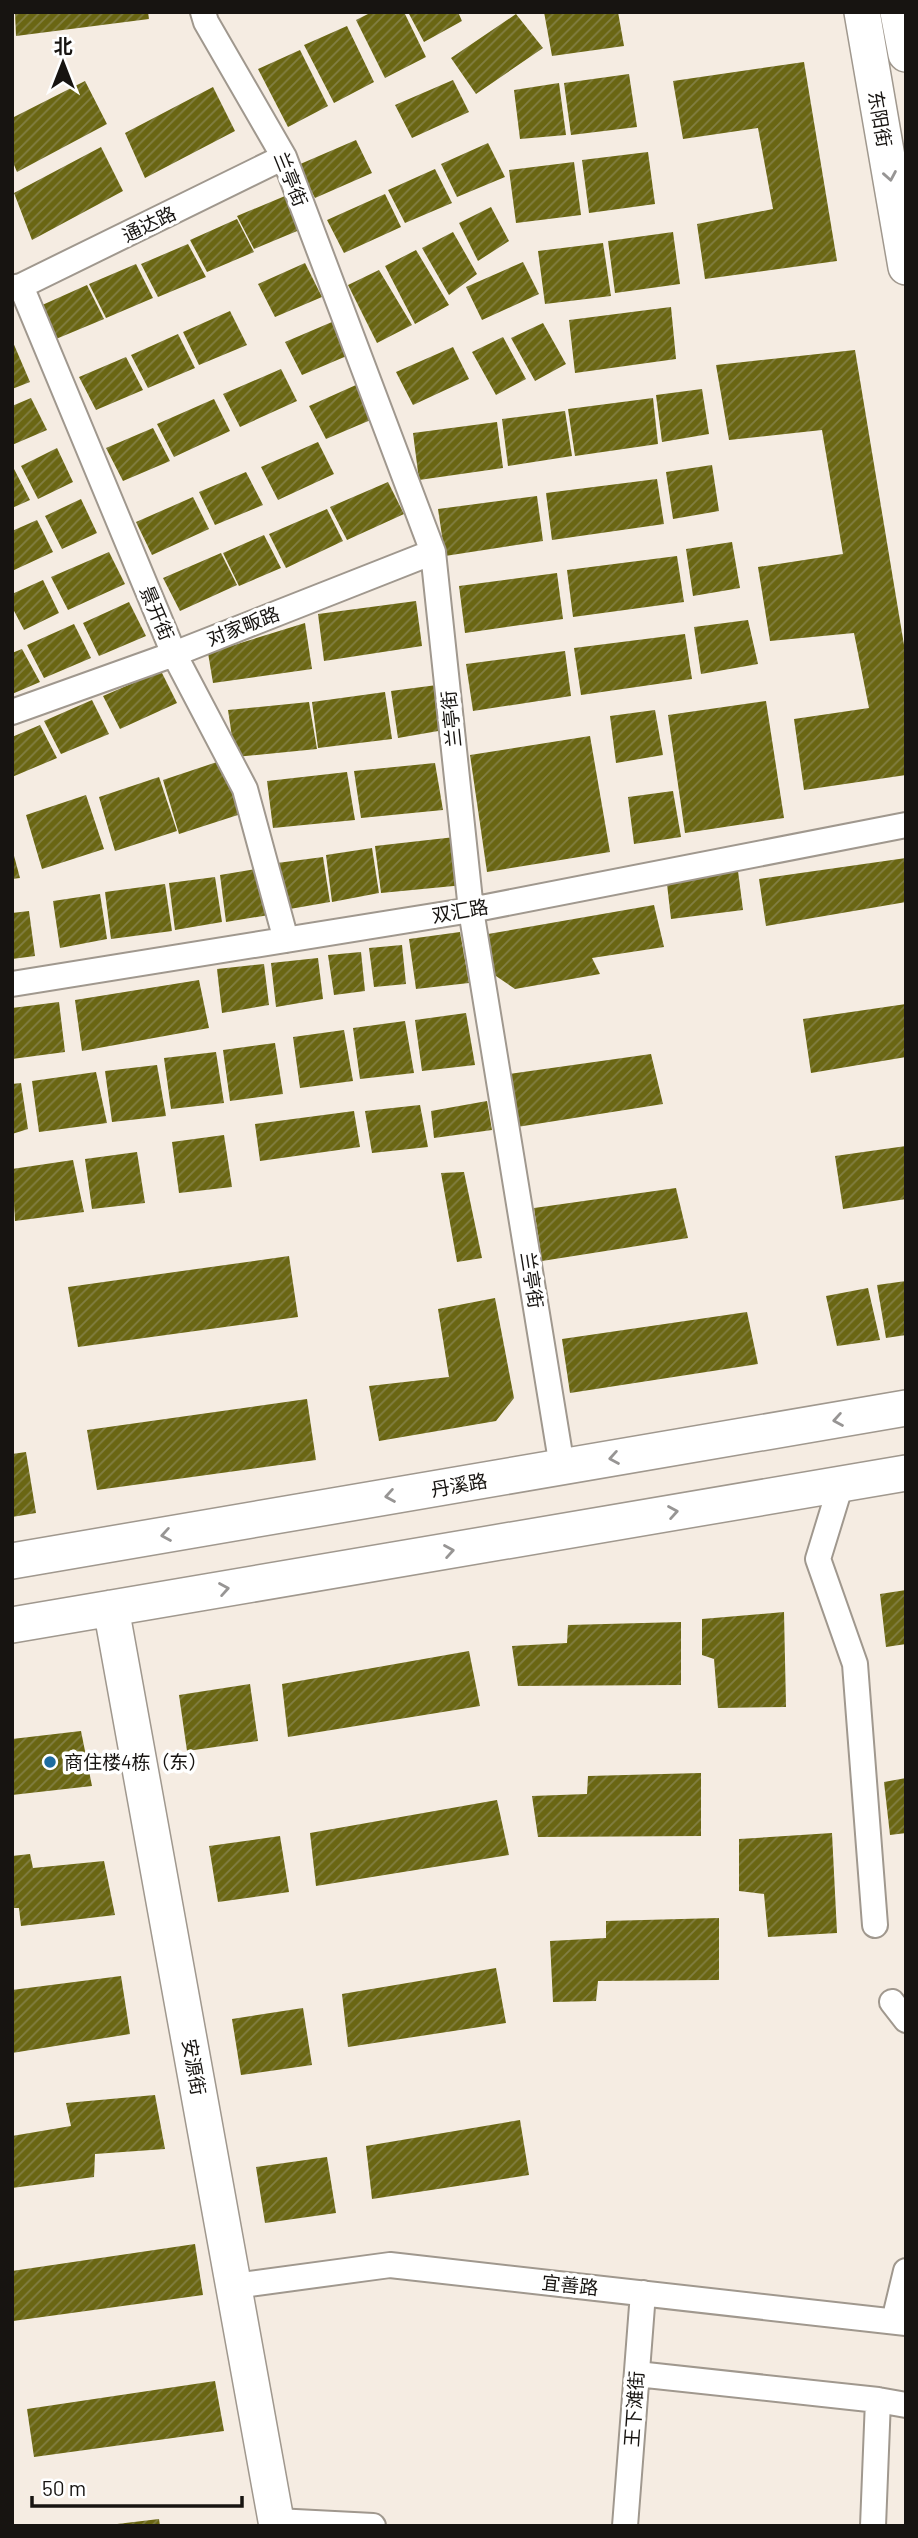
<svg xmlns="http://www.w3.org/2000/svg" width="918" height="2538" font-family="Barlow,'Noto Sans SC',sans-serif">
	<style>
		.building { fill: url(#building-hatch) }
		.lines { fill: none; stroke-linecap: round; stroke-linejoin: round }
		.street-casing { stroke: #a0988e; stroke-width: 28 }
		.secondary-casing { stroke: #a0988e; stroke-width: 38 }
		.street { stroke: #fff; stroke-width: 24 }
		.secondary { stroke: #fff; stroke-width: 35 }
		.oneway { stroke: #979594 }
		.poi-dot { fill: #1f6c9f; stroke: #fff; stroke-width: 2.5 }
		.labels { text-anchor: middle; stroke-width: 7; stroke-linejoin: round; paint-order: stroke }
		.street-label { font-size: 19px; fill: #171411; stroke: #fff }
		.poi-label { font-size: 19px; fill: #171411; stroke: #fff; text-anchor: start }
	</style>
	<defs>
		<pattern id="building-hatch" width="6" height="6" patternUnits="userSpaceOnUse" patternTransform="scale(1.75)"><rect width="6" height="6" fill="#6a6613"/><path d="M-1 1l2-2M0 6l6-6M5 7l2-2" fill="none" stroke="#827f44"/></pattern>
	</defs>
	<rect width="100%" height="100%" fill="#f5ece2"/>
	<path class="building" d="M15 12H148L149 19 16 36Z
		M372 12H404L426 57 385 78 356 20Z
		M408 12H458L462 21 424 42Z
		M544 12H618L624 46 552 56Z
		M516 14 543 48 476 94 451 58Z
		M347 26 374 82 334 103 304 45Z
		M300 50 328 106 288 127 258 69Z
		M804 62 837 261 705 279 697 224 773 209 758 128 683 139 673 81Z
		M629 74 637 127 571 135 564 83Z
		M453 80 469 112 412 138 395 105Z
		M85 81 107 124 17 172 12 160V118Z
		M559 83 566 135 520 139 514 90Z
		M213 87 235 131 145 178 125 133Z
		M356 140 372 173 315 198 298 165Z
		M488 143 505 177 457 197 441 164Z
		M101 147 123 191 32 240 14 193Z
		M648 152 655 204 589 213 582 160Z
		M574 162 581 215 516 223 509 170Z
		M435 169 452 203 405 223 388 190Z
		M385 194 401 227 344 253 327 220Z
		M285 196 302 229 254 249 237 216Z
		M491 207 509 241 478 261 459 223Z
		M237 219 254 252 207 272 190 240Z
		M453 232 477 274 449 295 422 248Z
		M673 232 680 284 615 293 608 241Z
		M603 243 611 296 545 304 538 251Z
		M188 244 206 277 158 297 141 264Z
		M416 250 449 305 415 324 385 266Z
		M523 262 539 294 482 320 466 287Z
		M305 263 322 297 275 317 258 284Z
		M136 264 153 298 106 318 89 284Z
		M379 270 412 325 377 343 348 285Z
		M87 285 104 319 56 339 40 306Z
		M671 307 676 359 575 373 569 320Z
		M230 311 247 345 199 365 183 332Z
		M332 322 349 355 302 375 285 342Z
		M543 323 566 364 535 381 511 338Z
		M178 334 195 368 148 388 131 355Z
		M503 337 526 379 496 395 472 352Z
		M12 340 30 382 12 389Z
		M453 347 469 379 413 405 396 372Z
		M855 350 906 657V775L804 790 794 719 869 708 854 633 770 641 758 567 843 554 822 430 729 440 716 365Z
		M126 357 143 390 96 410 79 377Z
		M281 369 297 401 240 427 223 394Z
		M356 385 373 419 326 439 309 406Z
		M702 389 709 434 662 442 656 395Z
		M31 398 47 430 12 445V406Z
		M653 398 658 444 575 456 568 409Z
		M214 399 230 431 174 457 157 424Z
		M565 411 572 456 508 466 502 419Z
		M497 422 503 468 419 480 413 433Z
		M153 428 170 461 123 481 106 448Z
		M318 442 334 474 278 500 261 467Z
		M57 448 73 482 38 499 21 466Z
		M12 465 30 500 12 508Z
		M712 465 719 511 673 519 666 472Z
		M246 472 263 505 215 525 199 492Z
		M657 479 664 524 552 540 546 493Z
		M388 482 404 514 347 540 330 507Z
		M537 496 543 541 445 556 438 509Z
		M193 497 209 529 152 555 136 522Z
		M81 499 97 533 62 549 45 516Z
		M327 509 343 541 286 568 269 534Z
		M37 520 53 552 12 571V531Z
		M264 535 281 568 239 586 223 553Z
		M732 542 740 588 693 596 686 549Z
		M109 552 125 584 68 610 51 577Z
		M221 553 237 585 180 611 163 578Z
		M677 556 684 602 573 617 567 570Z
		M557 573 563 619 465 633 459 586Z
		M43 580 59 613 24 630 12 607V594Z
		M416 601 422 646 324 661 318 614Z
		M129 602 146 636 99 656 83 623Z
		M748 620 758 664 701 674 694 627Z
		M305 623 312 669 213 683 208 653Z
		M74 624 91 658 44 678 27 645Z
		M685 634 692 679 581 695 574 648Z
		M22 649 40 682 12 694V653Z
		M565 651 571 696 473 711 466 664Z
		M161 671 177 703 120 729 103 696Z
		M437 685 444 730 398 738 391 691Z
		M385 692 392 739 318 748 312 702Z
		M92 700 109 734 61 754 44 721Z
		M766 701 784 818 685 833 668 715Z
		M309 702 317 749 235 757 228 710Z
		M655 710 663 755 616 763 610 716Z
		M40 725 57 758 12 777V737Z
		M590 736 610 852 487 872 470 755Z
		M223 760 241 814 179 834 163 780Z
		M435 763 443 810 361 818 354 771Z
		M347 772 355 820 273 828 267 781Z
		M159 777 177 831 115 851 99 797Z
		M673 791 681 837 634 844 628 797Z
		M86 795 104 849 42 869 26 815Z
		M455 837 464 885 381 893 375 846Z
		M372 848 379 893 332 902 326 855Z
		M12 852H13L20 878 12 879Z
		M323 857 330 902 284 910 277 863Z
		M906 858V902L766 926 759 879Z
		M262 868 269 915 226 922 220 875Z
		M738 871 743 910 671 919 667 884Z
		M215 877 222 922 175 930 169 883Z
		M165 884 172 931 111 939 105 892Z
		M100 894 107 939 60 948 53 901Z
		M654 905 664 947 592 958 600 974 515 989 493 974 488 934Z
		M29 911 35 956 12 959V913Z
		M460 932 469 983 416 989 409 939Z
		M402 945 406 984 374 987 369 948Z
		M361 952 365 991 334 995 328 955Z
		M318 958 323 999 276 1007 271 963Z
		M264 964 269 1005 222 1013 217 969Z
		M199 980 209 1028 82 1051 75 1000Z
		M59 1002 65 1052 12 1059V1008Z
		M906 1004V1057L811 1073 803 1019Z
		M466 1013 475 1065 422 1071 415 1020Z
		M405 1021 414 1073 360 1079 353 1028Z
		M344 1030 353 1081 300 1088 293 1037Z
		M275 1043 283 1094 230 1101 223 1050Z
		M216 1052 224 1103 171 1109 164 1058Z
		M651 1054 663 1104 517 1127 509 1074Z
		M157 1065 166 1116 112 1122 105 1071Z
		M96 1072 107 1123 39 1132 32 1081Z
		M21 1083 28 1129 12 1134V1084Z
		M487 1101 492 1130 434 1138 431 1111Z
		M420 1105 428 1147 372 1153 365 1111Z
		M354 1111 360 1147 260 1161 255 1124Z
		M224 1135 232 1187 179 1193 172 1142Z
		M906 1146V1199L843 1209 835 1156Z
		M137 1152 145 1203 92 1209 85 1159Z
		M73 1160 84 1212 15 1221 12 1169Z
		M464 1172 482 1258 457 1262 441 1173Z
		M676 1188 688 1238 542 1261 534 1208Z
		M289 1256 298 1317 78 1347 68 1287Z
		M906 1281V1335L886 1338 877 1285Z
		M868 1288 880 1340 837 1346 826 1296Z
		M495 1298 514 1398 496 1421 379 1441 369 1386 449 1377 438 1309Z
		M747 1312 758 1364 570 1393 562 1339Z
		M307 1399 316 1460 97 1490 87 1430Z
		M26 1452 36 1513 12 1517V1454Z
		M906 1590V1644L886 1647 880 1594Z
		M784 1612 786 1707 718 1708 714 1659 702 1655V1619Z
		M681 1622V1685L518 1686 512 1646 567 1643 568 1625Z
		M469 1651 480 1706 288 1737 282 1684Z
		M250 1684 258 1741 187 1751 179 1695Z
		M81 1731 92 1786 12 1795V1739Z
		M701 1773V1836L538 1837 532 1796 587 1794 588 1776Z
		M906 1778V1833L890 1835 884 1782Z
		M497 1800 509 1855 316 1886 310 1833Z
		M832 1833 837 1933 768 1937 764 1894 739 1891V1839Z
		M280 1836 289 1892 218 1902 209 1846Z
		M30 1854 33 1868 104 1861 115 1915 21 1926 19 1908H12V1856Z
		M719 1918V1980L598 1981 596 2001 553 2002 550 1941 606 1938V1921Z
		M496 1968 506 2023 348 2047 342 1994Z
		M121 1976 130 2034 12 2053V1990Z
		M303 2008 312 2065 241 2075 232 2019Z
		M155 2095 165 2149 95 2154 94 2177 12 2188V2136L71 2126 66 2103Z
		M520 2120 529 2175 372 2199 366 2146Z
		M327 2157 336 2213 265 2223 256 2167Z
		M195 2244 203 2295 13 2321 12 2271Z
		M215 2381 224 2431 34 2457 27 2409Z
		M159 2519 160 2526H117V2524Z"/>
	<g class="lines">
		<defs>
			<path id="street" d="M203 12 206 22 284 157 433 552 471 910 562 1467
				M21 286 174 654 245 789 286 940
				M12 288 21 286 284 157
				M12 712 174 654 433 552
				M12 984 471 910 906 825
				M841 1484 818 1559 855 1664 875 1925
				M892 2002 906 2020
				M234 2286 390 2265 906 2323
				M894 2321 906 2271
				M637 2374 878 2400 906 2405
				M276 2521 373 2526
				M625 2526 643 2293
				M873 2526 878 2400"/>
			<path id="secondary" d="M862 12 906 267
				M898 12 906 54
				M12 1561 906 1408
				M111 1608 277 2526
				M12 1625 906 1473"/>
		</defs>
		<use href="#street" class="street-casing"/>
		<use href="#secondary" class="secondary-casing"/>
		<use href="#street" class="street"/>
		<use href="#secondary" class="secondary"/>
	</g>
	<defs><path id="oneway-chevron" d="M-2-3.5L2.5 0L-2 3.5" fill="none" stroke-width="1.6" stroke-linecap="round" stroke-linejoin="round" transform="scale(1.75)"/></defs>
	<g class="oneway">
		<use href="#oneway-chevron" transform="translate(890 176) rotate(80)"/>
		<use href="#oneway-chevron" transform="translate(838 1420) rotate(170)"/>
		<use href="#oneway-chevron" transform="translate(614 1458) rotate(170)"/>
		<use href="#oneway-chevron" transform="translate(390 1496) rotate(170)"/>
		<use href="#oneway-chevron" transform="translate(673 1512) rotate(-10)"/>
		<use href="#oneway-chevron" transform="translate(166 1535) rotate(170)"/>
		<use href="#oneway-chevron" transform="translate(449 1551) rotate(-10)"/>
		<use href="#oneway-chevron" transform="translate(224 1589) rotate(-10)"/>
	</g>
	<circle class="poi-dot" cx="50" cy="1762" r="7"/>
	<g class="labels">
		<g class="street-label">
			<text transform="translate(880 119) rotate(80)" y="7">东阳街</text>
			<text transform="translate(291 179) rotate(68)" y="7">兰亭街</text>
			<text transform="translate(149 224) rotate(-26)" y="7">通达路</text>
			<text transform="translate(157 613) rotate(67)" y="7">景开街</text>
			<text transform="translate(243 626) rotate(-21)" y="7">对家畈路</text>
			<text transform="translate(451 719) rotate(-96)" y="7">兰亭街</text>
			<text transform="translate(460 911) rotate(-10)" y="7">双汇路</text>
			<text transform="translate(532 1280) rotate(81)" y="7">兰亭街</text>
			<text transform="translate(459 1485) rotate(-10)" y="7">丹溪路</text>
			<text transform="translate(194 2067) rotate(80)" y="7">安源街</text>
			<text transform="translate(570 2285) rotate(6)" y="7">宜善路</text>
			<text transform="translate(634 2409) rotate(-86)" y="7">王下滩街</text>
		</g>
		<g class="poi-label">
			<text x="64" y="1769">商住楼4栋（东）</text>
		</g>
	</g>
	<rect width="918" height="2538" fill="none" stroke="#171411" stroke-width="28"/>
	<g transform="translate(63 63)" stroke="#ffffff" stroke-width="5" paint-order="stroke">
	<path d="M0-5L12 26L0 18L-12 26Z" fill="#171411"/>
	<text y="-10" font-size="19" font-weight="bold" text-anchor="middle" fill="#171411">北</text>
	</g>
	<path d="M32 2496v10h210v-10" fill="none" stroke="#171411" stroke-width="3.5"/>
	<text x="42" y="2496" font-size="21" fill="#171411" stroke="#ffffff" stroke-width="5" paint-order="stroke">50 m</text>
</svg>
